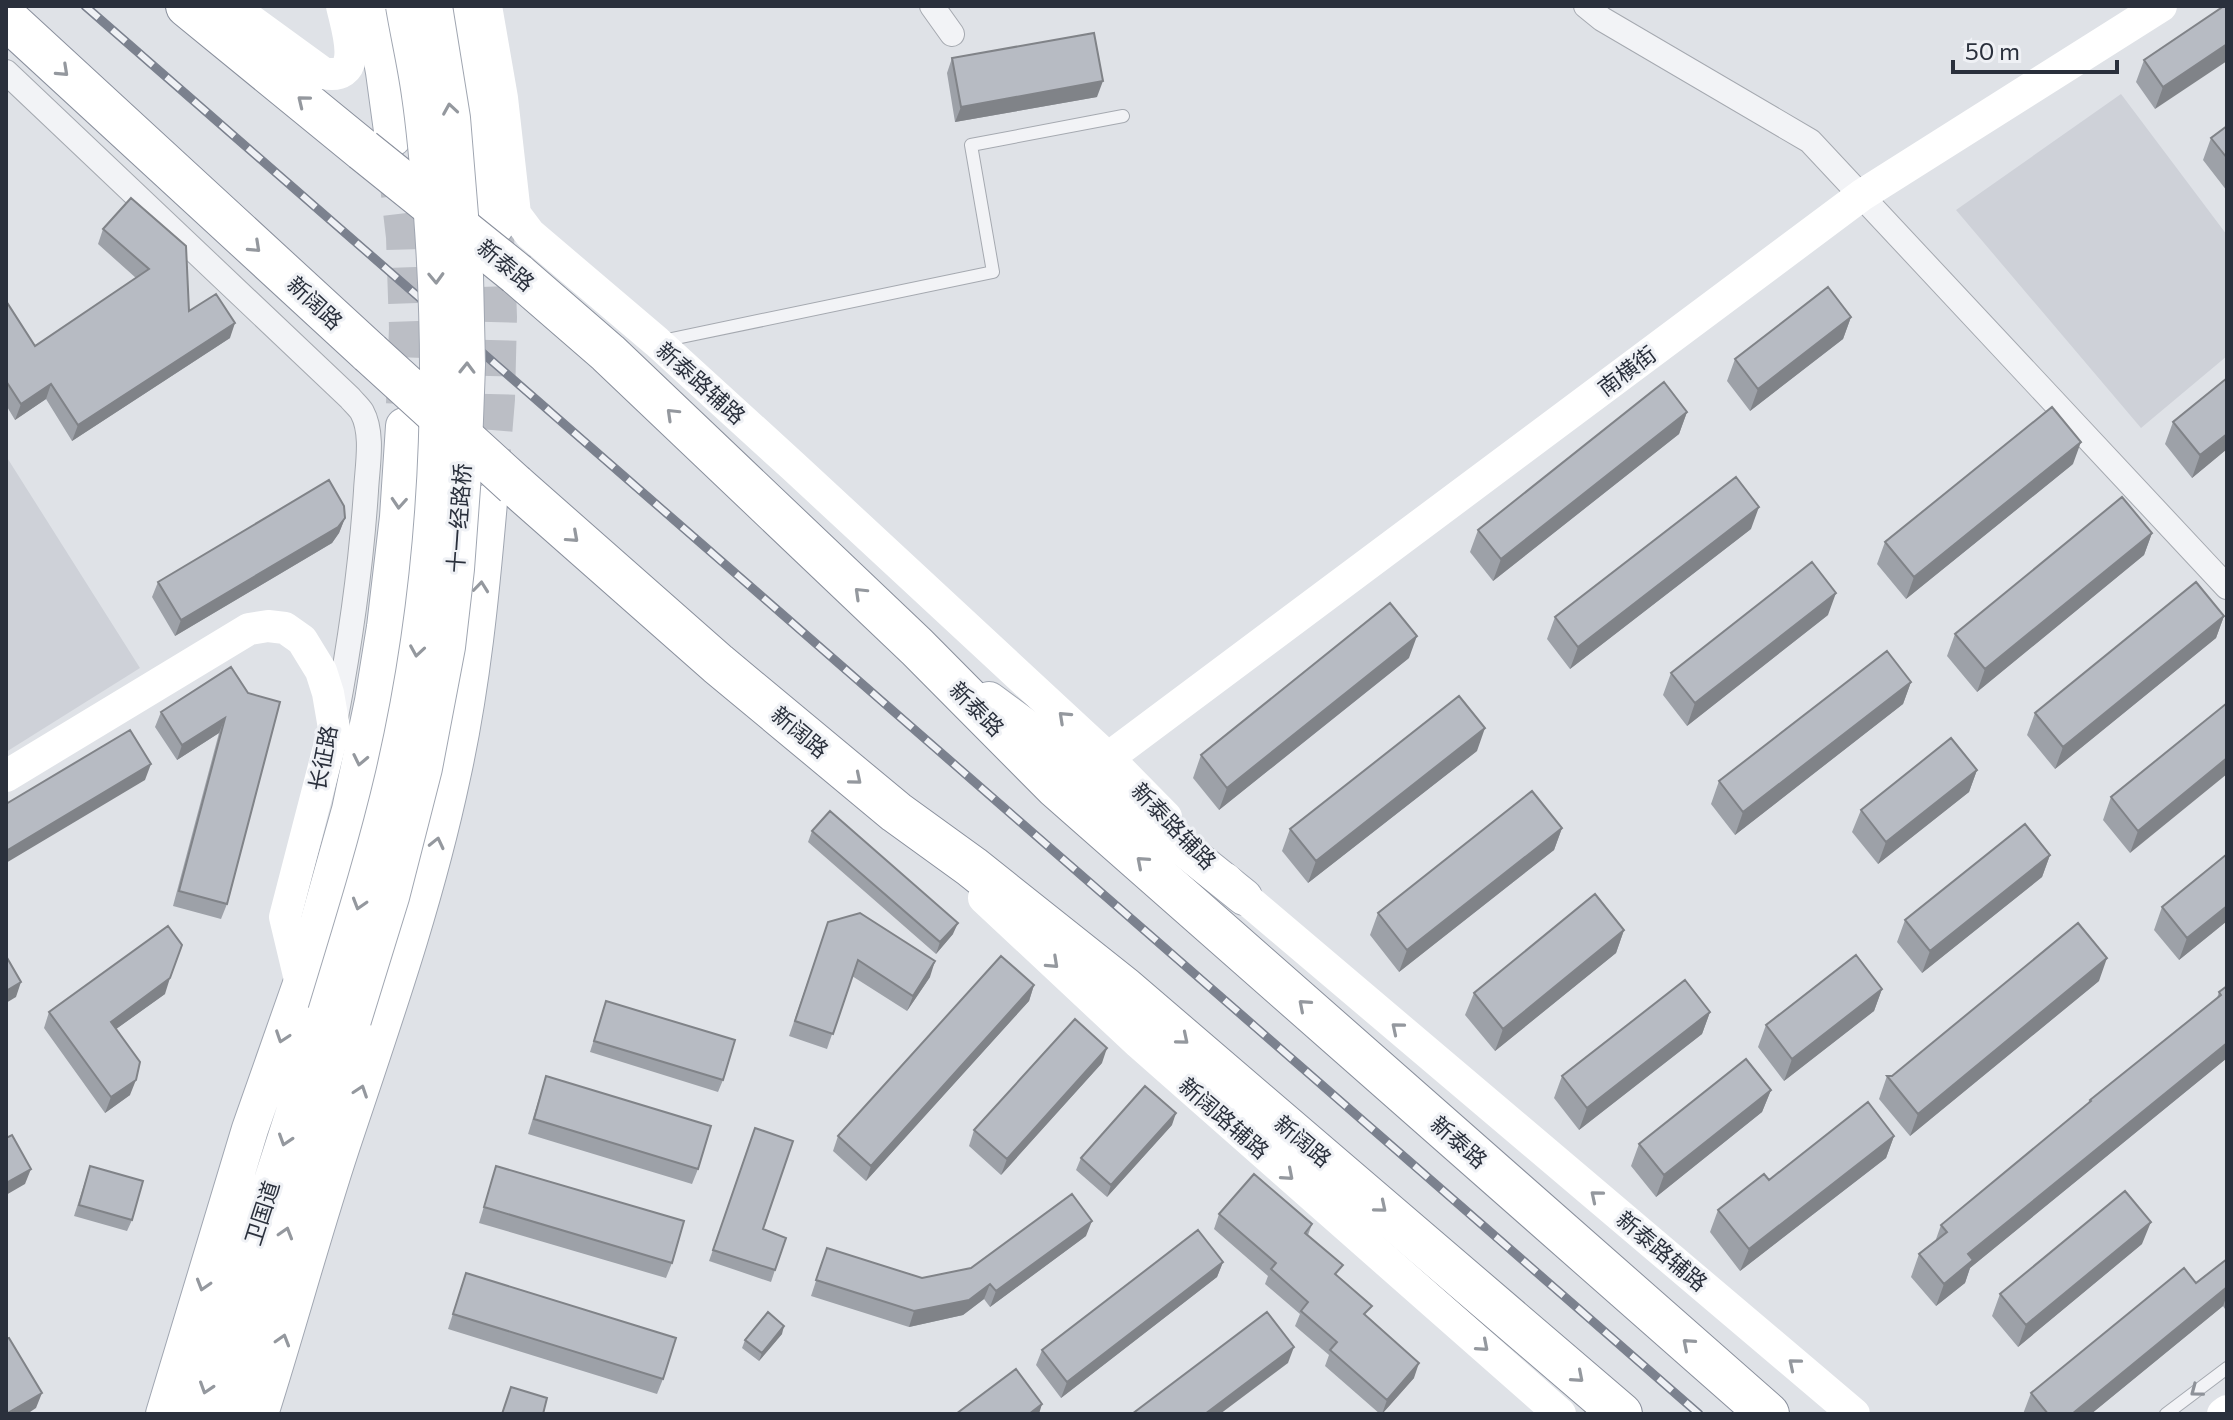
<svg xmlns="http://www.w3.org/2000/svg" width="2233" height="1420" font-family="Commissioner,'Noto Sans SC',sans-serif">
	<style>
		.built { fill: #ced1d8 }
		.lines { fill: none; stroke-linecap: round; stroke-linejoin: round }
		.primary-tunnel { stroke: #bbbec5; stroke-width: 36; stroke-dasharray: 36 18; stroke-linecap: butt }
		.lane-casing { stroke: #a5a9b0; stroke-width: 14 }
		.street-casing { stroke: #a5a9b0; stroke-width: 26 }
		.primary-casing { stroke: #a0a6b1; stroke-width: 38 }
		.highway-casing { stroke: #898f9c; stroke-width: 44 }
		.lane { stroke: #f2f3f6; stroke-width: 12 }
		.street { stroke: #f2f3f6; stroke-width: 24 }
		.secondary { stroke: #fff; stroke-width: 32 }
		.primary { stroke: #fff; stroke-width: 36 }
		.highway { stroke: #fff; stroke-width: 42 }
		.rail-casing { stroke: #7b818e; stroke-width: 9 }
		.rail { stroke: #eff1f5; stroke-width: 6; stroke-dasharray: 18; stroke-linecap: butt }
		.primary-bridge-casing { stroke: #a0a6b1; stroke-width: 38; stroke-linecap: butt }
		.highway-bridge-casing { stroke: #898f9c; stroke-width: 44; stroke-linecap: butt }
		.primary-bridge { stroke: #fff; stroke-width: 36 }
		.highway-bridge { stroke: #fff; stroke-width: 42 }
		.wall { fill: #9da1a8 }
		.shaded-wall { fill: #808388 }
		.building { fill: #b7bbc3; stroke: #808388; stroke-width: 2 }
		.oneway { stroke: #94989e }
		.oneway2 { stroke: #8e9299 }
		.labels { text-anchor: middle; stroke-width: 6; stroke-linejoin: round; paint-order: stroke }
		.street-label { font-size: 22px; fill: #2a303c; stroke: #eff1f5 }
	</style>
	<rect width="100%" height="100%" fill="#dfe2e7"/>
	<path class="built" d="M2121 94 2227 235V356L2141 428 1956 210Z
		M6 456 140 668 6 752Z"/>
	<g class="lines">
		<path class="primary-tunnel" d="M395 160 404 237 407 328 404 404
			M490 484 497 399 499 317 496 236"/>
		<defs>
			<path id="lane" d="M662 341 993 272 971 145 1123 116
				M2166 1414 2227 1368"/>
			<path id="street" d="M932 6 952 34
				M1586 6 1602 19 1810 141 2227 587
				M6 72 350 398C353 402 359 407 362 412 374 434 367 468 366 491 361 567 350 643 336 717"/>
			<path id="primary" d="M372 6 384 72 393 138
				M466 6 479 71 496 226
				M989 700 1107 787 1244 897
				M164 1414 250 1129 301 984 350 810 373 701 385 627 398 517 404 426
				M197 1414 326 1013
				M229 1414 353 1020
				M260 1414C288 1326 312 1236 341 1148 382 1025 425 904 452 777 472 687 481 594 489 502"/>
			<path id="highway" d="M187 6 363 150
				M6 18 370 353
				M517 274 608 353 917 647 1056 787 1768 1414
				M515 485 718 664 896 812 972 867 1124 988 1621 1414"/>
		</defs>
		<use href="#lane" class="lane-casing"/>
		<use href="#street" class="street-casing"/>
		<use href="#primary" class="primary-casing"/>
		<use href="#highway" class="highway-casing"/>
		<use href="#lane" class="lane"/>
		<use href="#street" class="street"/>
		<path class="secondary" d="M231 6 323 73C366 82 347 29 342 6
			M486 6 502 98 515 214 530 234 657 342 793 466 1108 758 1166 817
			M1108 758 1862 195 2161 6
			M6 776 249 629 268 626 285 628 302 640 321 671 328 693 334 728 285 917 301 984 306 985
			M1226 879 1244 897 1854 1414
			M984 898 1139 1043 1560 1414
			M2223 1414 2227 1411"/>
		<use href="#primary" class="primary"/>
		<use href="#highway" class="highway"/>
		<defs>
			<path id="rail" d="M85 6 1699 1414"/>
		</defs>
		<use href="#rail" class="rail-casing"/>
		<use href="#rail" class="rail"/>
		<defs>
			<path id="primary-bridge" d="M326 1013C350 934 375 855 394 774 436 592 446 401 432 215 429 175 426 135 420 95 416 65 409 36 404 6
				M353 1020 391 897 424 768 447 647 456 569 463 474 467 365 465 276 452 118 434 6"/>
			<path id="highway-bridge" d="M363 150 517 274
				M370 353 515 485"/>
		</defs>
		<use href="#primary-bridge" class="primary-bridge-casing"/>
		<use href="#highway-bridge" class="highway-bridge-casing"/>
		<use href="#primary-bridge" class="primary-bridge"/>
		<use href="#highway-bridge" class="highway-bridge"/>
	</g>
	<path class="wall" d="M2224 6 2155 109 2136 82 2144 60Z
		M952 58 1097 97 955 122 947 73Z
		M2227 126V191L2203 160 2211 138Z
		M131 198 189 311 230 338 72 441 46 399 15 420 6 405V301L35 346 136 278 98 244 103 229Z
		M1851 317 1843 339 1750 411 1727 381 1735 359Z
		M2227 378V449L2192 478 2165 444 2173 422Z
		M1687 412 1679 434 1493 581 1470 552 1478 530Z
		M2073 464 1906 599 1877 564 1885 542Z
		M345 518 339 533 332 543 175 636 152 597 158 582Z
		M1751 529 1570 669 1547 639 1555 617Z
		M2152 533 2144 555 1977 692 1947 656 1955 634Z
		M1828 615 1687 726 1663 695 1671 673Z
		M2224 616 2216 638 2055 769 2027 735 2035 713Z
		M1409 658 1219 810 1193 778 1201 755Z
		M1911 682 1903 704 1735 835 1711 804 1719 781Z
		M248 693 227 904 221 919 173 906 219 733 177 760 155 727 161 712Z
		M2227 703 2130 853 2103 820 2111 797Z
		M1477 751 1308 883 1282 851 1290 829Z
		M1977 770 1969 792 1878 864 1852 832 1861 810Z
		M1562 828 1554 850 1399 972 1370 935 1378 913Z
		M812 831 953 934 936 954 808 842Z
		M2227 854V921L2179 960 2154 930 2162 907Z
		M2050 855 2042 877 1922 973 1897 942 1905 920Z
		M828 922 930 977 907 1011 852 976 827 1049 789 1036Z
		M1624 930 1616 953 1495 1051 1465 1015 1474 993Z
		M2099 981 1910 1136 1879 1099 1887 1076H1892Z
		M1034 985 1029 1001 866 1181 833 1151 838 1136Z
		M2227 986V1058L1970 1268 1965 1283 1936 1306 1911 1277 1919 1254 1935 1242 1941 1225 2088 1103 2090 1100 2217 998 2219 992Z
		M1882 989 1874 1011 1784 1081 1758 1047 1766 1025Z
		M165 994 116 1029 130 1095 105 1113 44 1028 49 1012Z
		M606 1001 723 1080 718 1092 590 1052Z
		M1710 1012 1702 1034 1579 1130 1554 1098 1562 1076Z
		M1102 1063 1001 1175 969 1146 974 1130Z
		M546 1076 698 1169 692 1184 528 1134Z
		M1771 1090 1762 1112 1656 1197 1631 1166 1639 1144Z
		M1172 1125 1107 1197 1076 1170 1081 1158Z
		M755 1128 763 1229 775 1270 771 1282 709 1261Z
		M1894 1136 1886 1158 1740 1271 1710 1232 1718 1210 1769 1180Z
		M90 1166 132 1220 127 1231 74 1216Z
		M496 1166 672 1263 666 1278 479 1223Z
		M1219 1214 1312 1224 1308 1235 1367 1318 1414 1378 1382 1414H1380L1325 1366 1329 1355 1295 1326 1300 1314 1265 1284 1268 1276 1214 1229Z
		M1086 1236 990 1307 984 1299 963 1315 909 1327 811 1296 827 1248 922 1278 971 1268Z
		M2142 1244 2018 1347 1992 1316 2000 1294Z
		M2227 1259V1312L2223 1306 2091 1414H2023L2031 1393 2196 1283Z
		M1223 1262 1217 1277 1061 1398 1036 1365 1042 1350Z
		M466 1273 663 1379 657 1394 448 1329Z
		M782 1334 759 1361 742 1348 745 1340Z"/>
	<path class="shaded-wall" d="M2227 44V61L2155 109 2163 87Z
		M1103 81 1097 97 955 122 961 107Z
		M1851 317 1843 339 1750 411 1758 389Z
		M235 323 230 338 72 441 78 425Z
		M51 384 46 399 15 420 21 404Z
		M1687 412 1679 434 1493 581 1501 559Z
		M2227 434V449L2192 478 2200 455Z
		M2081 442 2073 464 1906 599 1914 577Z
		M1759 507 1751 529 1570 669 1578 647Z
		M345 518 339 533 332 543 175 636 181 620Z
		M2152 533 2144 555 1977 692 1985 669Z
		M1836 593 1828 615 1687 726 1695 703Z
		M2224 616 2216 638 2055 769 2063 747Z
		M1417 636 1409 658 1219 810 1227 788Z
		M1911 682 1903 704 1735 835 1743 812Z
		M225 718 219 733 177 760 182 745Z
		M1485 728 1477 751 1308 883 1316 861Z
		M2227 758V774L2130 853 2138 831Z
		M151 764 145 780 6 863V851Z
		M1977 770 1969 792 1878 864 1886 842Z
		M1562 828 1554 850 1399 972 1407 950Z
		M2050 855 2042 877 1922 973 1930 951Z
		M2227 906V921L2179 960 2187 938Z
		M958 923 953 934 936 954 940 942Z
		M1624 930 1616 953 1495 1051 1503 1029Z
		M2107 958 2099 981 1910 1136 1918 1114Z
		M935 961 930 977 907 1011 913 996Z
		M170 978 165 994 105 1037 111 1022Z
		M21 982 16 997 6 1003V991Z
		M1034 985 1029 1001 866 1181 871 1166Z
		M1882 989 1874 1011 1784 1081 1792 1059Z
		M1710 1012 1702 1034 1579 1130 1587 1108Z
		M2227 1043V1058L1970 1268 1965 1283 1936 1306 1944 1284 1968 1254Z
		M1107 1048 1102 1063 1001 1175 1007 1159Z
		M136 1080 130 1095 105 1113 111 1097Z
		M1771 1090 1762 1112 1656 1197 1664 1175Z
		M1176 1113 1172 1125 1107 1197 1111 1185Z
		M1894 1136 1886 1158 1740 1271 1749 1249Z
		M31 1169 25 1184 6 1195V1183Z
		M1092 1221 1086 1236 990 1307 996 1291Z
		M2151 1222 2142 1244 2018 1347 2026 1325Z
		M1223 1262 1217 1277 1061 1398 1067 1382Z
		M990 1284 984 1299 963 1315 909 1327 914 1311Z
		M2227 1287V1295L2223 1306 2091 1414H2072Z
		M784 1326 782 1334 759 1361 762 1353Z
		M1294 1347 1288 1363 1220 1414H1205Z
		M1419 1363 1414 1378 1382 1414 1387 1400Z
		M42 1393 36 1408 27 1414H7Z
		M1042 1404 1039 1414H1029Z"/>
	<path class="building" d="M2224 6H2227V44L2163 87 2144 60Z
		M1094 33 1103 81 961 107 952 58Z
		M2227 126V158L2211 138Z
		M131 198 186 246 189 311 216 294 235 323 78 425 51 384 21 404 6 381V301L35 346 149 269 103 229Z
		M1828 287 1851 317 1758 389 1735 359Z
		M2227 378V434L2200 455 2173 422Z
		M1664 382 1687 412 1501 559 1478 530Z
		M2052 407 2081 442 1914 577 1885 542Z
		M1736 477 1759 507 1578 647 1555 617Z
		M329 480 344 506 345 518 338 527 181 620 158 582Z
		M2122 497 2152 533 1985 669 1955 634Z
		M1812 562 1836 593 1695 703 1671 673Z
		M2196 582 2224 616 2063 747 2035 713Z
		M1390 603 1417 636 1227 788 1201 755Z
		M1887 651 1911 682 1743 812 1719 781Z
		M231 667 248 693 280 702 227 904 179 891 225 718 182 745 161 712Z
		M1459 696 1485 728 1316 861 1290 829Z
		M2227 703V758L2138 831 2111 797Z
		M130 730 151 764 6 851V804Z
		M1951 738 1977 770 1886 842 1861 810Z
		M1532 791 1562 828 1407 950 1378 913Z
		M830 811 958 923 940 942 812 831Z
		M2025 824 2050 855 1930 951 1905 920Z
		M2227 854V906L2187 938 2162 907Z
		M1595 894 1624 930 1503 1029 1474 993Z
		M860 913 935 961 913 996 858 960 833 1034 795 1021 828 922Z
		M2078 923 2107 958 1918 1114 1887 1076H1892Z
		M168 926 182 945 170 978 111 1022 140 1062 136 1080 111 1097 49 1012Z
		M1856 955 1882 989 1792 1059 1766 1025Z
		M6 956 21 982 6 991Z
		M1001 956 1034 985 871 1166 838 1136Z
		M1685 980 1710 1012 1587 1108 1562 1076Z
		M2227 986V1043L1968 1254 1973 1260 1944 1284 1919 1254 1947 1232 1941 1225 2091 1101 2090 1100 2221 995 2219 992Z
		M606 1001 735 1040 723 1080 594 1041Z
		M1075 1019 1107 1048 1007 1159 974 1130Z
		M1746 1059 1771 1090 1664 1175 1639 1144Z
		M546 1076 711 1126 698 1169 534 1119Z
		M1145 1086 1176 1113 1111 1185 1081 1158Z
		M1868 1102 1894 1136 1749 1249 1718 1210 1764 1174 1769 1180Z
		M755 1128 793 1141 763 1229 786 1238 775 1270 713 1250Z
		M12 1135 31 1169 6 1183V1138Z
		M90 1166 143 1181 132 1220 79 1205Z
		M496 1166 684 1221 672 1263 484 1207Z
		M1254 1174 1312 1224 1305 1233 1343 1265 1335 1274 1372 1306 1364 1314 1419 1363 1387 1400 1330 1350 1337 1342 1301 1311 1308 1302 1271 1269 1276 1263 1219 1214Z
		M2125 1191 2151 1222 2026 1325 2000 1294Z
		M1072 1194 1092 1221 996 1291 990 1284 969 1300 914 1311 816 1280 827 1248 922 1278 971 1268Z
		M1198 1230 1223 1262 1067 1382 1042 1350Z
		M2227 1259V1287L2072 1414H2048L2031 1393 2184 1268 2196 1283Z
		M466 1273 676 1338 663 1379 453 1314Z
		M768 1312 784 1326 762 1353 745 1340Z
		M1267 1312 1294 1347 1205 1414H1132Z
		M9 1338 42 1393 6 1414V1339Z
		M1016 1369 1042 1404 1029 1414H956Z
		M511 1387 547 1398 543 1414H502Z"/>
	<defs><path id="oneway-chevron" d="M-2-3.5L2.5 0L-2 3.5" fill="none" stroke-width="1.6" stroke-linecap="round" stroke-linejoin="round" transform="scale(2)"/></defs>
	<g class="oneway">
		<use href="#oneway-chevron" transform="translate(63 71) rotate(43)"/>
		<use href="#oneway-chevron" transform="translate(303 101) rotate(-141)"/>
		<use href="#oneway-chevron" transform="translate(450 109) rotate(-99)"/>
		<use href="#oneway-chevron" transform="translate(255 247) rotate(43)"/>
		<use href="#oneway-chevron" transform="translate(436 278) rotate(88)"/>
		<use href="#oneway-chevron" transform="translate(467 368) rotate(-89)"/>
		<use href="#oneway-chevron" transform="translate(672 414) rotate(-136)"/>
		<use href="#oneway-chevron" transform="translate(399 503) rotate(94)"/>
		<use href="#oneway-chevron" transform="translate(573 537) rotate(42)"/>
		<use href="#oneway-chevron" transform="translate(481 587) rotate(-84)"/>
		<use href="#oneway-chevron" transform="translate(860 593) rotate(-136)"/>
		<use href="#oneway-chevron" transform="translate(417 651) rotate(99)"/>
		<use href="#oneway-chevron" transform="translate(1064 717) rotate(-137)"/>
		<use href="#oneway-chevron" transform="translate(360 760) rotate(102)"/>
		<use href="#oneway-chevron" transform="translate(856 779) rotate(40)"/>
		<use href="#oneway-chevron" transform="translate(437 843) rotate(-77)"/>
		<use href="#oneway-chevron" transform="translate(1142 862) rotate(-139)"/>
		<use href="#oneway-chevron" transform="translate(359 904) rotate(107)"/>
		<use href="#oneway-chevron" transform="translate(1053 963) rotate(43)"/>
		<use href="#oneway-chevron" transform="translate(1304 1005) rotate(-139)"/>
		<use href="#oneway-chevron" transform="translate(1397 1028) rotate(-140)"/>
		<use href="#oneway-chevron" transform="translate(282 1037) rotate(109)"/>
		<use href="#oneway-chevron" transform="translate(1183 1039) rotate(40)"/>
		<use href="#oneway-chevron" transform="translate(361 1091) rotate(-71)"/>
		<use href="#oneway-chevron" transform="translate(285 1140) rotate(108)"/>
		<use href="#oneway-chevron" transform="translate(1288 1175) rotate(41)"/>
		<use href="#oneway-chevron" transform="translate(1596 1196) rotate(-140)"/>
		<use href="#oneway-chevron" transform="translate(1381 1207) rotate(40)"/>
		<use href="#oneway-chevron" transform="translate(286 1233) rotate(-73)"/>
		<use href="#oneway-chevron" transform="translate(203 1285) rotate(107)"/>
		<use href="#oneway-chevron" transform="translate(283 1340) rotate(-73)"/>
		<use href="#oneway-chevron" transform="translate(1688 1344) rotate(-139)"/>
		<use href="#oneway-chevron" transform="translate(1483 1346) rotate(41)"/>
		<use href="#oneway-chevron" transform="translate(1794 1364) rotate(-140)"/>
		<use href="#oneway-chevron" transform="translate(1578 1377) rotate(41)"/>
		<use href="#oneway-chevron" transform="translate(206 1388) rotate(108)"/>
	</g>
	<use class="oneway2" href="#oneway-chevron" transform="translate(2196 1391) rotate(143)"/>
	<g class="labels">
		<g class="street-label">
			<text transform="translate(506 265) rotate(40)" y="8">新泰路</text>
			<text transform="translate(315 303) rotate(43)" y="8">新阔路</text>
			<text transform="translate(1627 371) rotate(-37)" y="8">南横街</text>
			<text transform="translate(701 383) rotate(42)" y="8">新泰路辅路</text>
			<text transform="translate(459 518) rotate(-86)" y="8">十一经路桥</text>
			<text transform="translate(977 709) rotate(45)" y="8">新泰路</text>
			<text transform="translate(800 732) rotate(40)" y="8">新阔路</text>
			<text transform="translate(323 758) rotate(-79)" y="8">长征路</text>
			<text transform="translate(1174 826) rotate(46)" y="8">新泰路辅路</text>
			<text transform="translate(1224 1118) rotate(41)" y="8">新阔路辅路</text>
			<text transform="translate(1303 1141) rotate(40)" y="8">新阔路</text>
			<text transform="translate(1459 1142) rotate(41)" y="8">新泰路</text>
			<text transform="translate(262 1213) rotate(-72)" y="8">卫国道</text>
			<text transform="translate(1662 1251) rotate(40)" y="8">新泰路辅路</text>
		</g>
	</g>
	<rect width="2233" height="1420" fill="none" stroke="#2a303c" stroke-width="16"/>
	<path d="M1953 60v12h164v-12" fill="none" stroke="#2a303c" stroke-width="4"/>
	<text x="1965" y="60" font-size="24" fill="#2a303c" stroke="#eff1f5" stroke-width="6" paint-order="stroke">50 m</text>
</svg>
